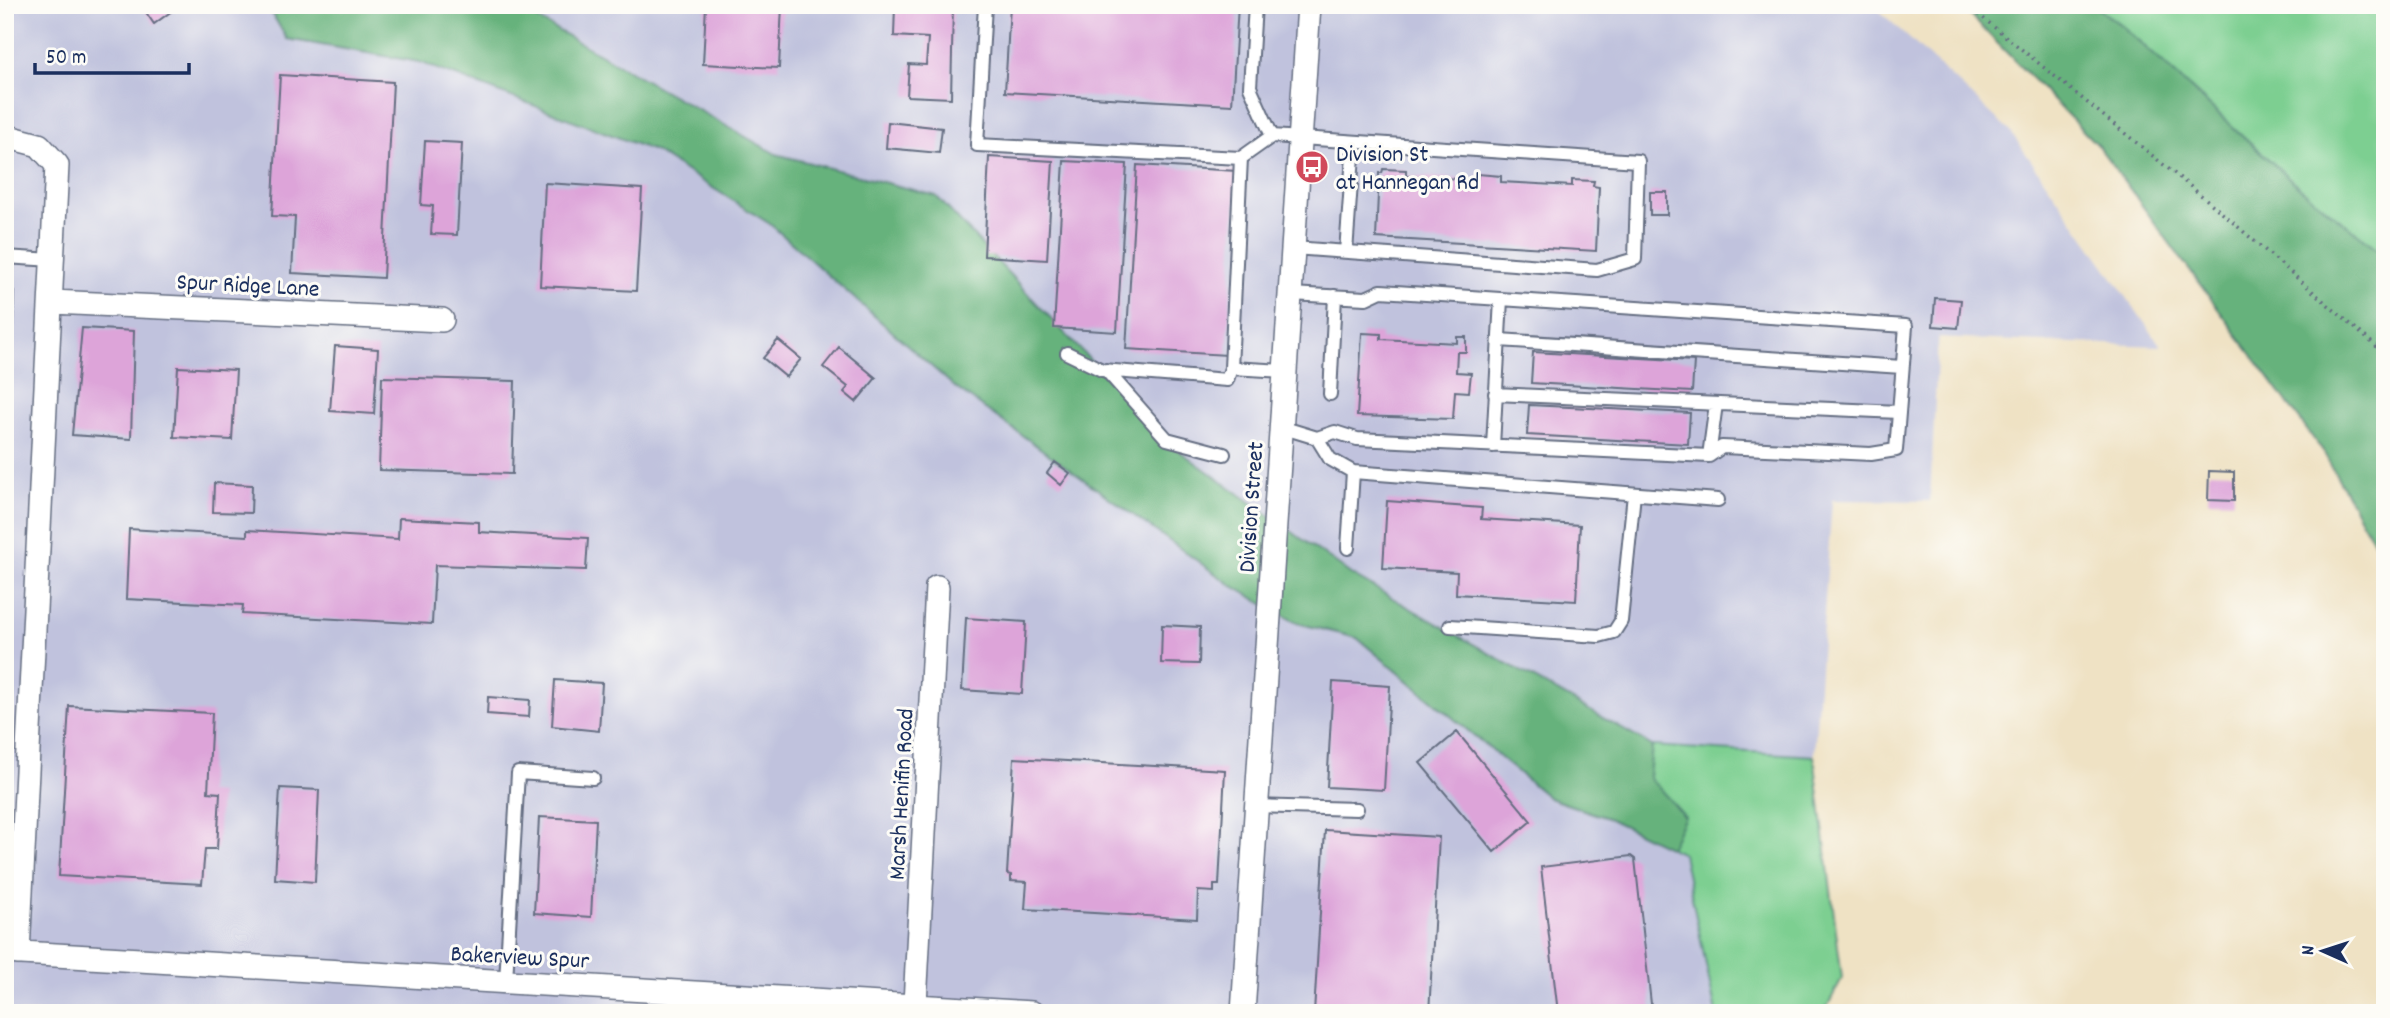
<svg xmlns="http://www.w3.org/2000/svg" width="2390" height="1018" font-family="Dekko,sans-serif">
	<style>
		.industrial { fill: #c0c2dd }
		.green { fill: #7dcf91; stroke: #4c7f78; stroke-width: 2 }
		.forest { fill: #66b27b; stroke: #40706c; stroke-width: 2 }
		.building { fill: #dda4d9 }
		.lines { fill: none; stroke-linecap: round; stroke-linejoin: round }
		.service-casing { stroke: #656e82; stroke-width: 16 }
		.minor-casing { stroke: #656e82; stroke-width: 26 }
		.path { stroke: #656e82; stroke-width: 3.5; stroke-dasharray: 2 5; stroke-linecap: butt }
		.service { stroke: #fff; stroke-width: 12 }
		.minor { stroke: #fff; stroke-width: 23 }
		.labels { text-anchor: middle; stroke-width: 6; stroke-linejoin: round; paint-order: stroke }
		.poi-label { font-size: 24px; fill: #1b2f5e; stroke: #fdfcf7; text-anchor: start }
		.street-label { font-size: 24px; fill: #1b2f5e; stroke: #fdfcf7 }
	</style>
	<rect width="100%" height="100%" fill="#fdfcf7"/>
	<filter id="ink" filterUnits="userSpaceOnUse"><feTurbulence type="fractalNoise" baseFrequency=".0143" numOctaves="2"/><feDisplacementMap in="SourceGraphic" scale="14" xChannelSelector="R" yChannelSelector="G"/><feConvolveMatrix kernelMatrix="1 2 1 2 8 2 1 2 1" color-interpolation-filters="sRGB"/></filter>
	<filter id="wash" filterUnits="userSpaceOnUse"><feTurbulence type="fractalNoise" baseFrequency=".00686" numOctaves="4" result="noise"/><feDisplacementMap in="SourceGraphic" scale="28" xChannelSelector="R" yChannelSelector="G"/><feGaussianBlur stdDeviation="1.57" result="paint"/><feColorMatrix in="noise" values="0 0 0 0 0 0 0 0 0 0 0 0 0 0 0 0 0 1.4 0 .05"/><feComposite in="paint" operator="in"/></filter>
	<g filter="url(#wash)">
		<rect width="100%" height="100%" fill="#efe2c4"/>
		<path class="industrial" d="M5 5H267L287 39 419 62 654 151 770 224 956 388 1231 585 1297 623 1357 638 1549 798 1609 819 1683 854 1716 1013H5Z
			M513 5H1873L2010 131 2161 346 1938 338 1930 501 1832 500 1814 756 1652 746 1352 575 1167 442 936 196 776 154Z"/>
		<path class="green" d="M2093 5H2385V255L2300 188 2121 25Z
			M1652 746 1814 756 1842 978 1824 1013H1716L1683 854 1670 848 1684 817 1648 777Z"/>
		<path class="forest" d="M267 5H513L776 154 936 196 1167 442 1352 575 1652 746 1649 777 1685 817 1670 848 1610 819 1549 798 1357 638 1297 623 1231 585 956 388 770 224 654 151 419 62 287 39Z
			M1960 5H2093L2121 25 2300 188 2385 255V563L2324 453 2099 147Z"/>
		<g id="blocks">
			<path class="building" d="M141 5H180L154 24Z
				M706 5H782L779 68 703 64Z
				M895 5H953L951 98 907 96 909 64 926 65 928 38 894 36Z
				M1010 5H1238L1232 105 1005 92Z
				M280 75 393 82 383 278 292 273 295 217 272 216Z
				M888 122 942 128 939 153 886 148Z
				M425 141 462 143 457 235 431 234 433 206 421 205Z
				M989 157 1053 161 1047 260 984 256Z
				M1064 161 1127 164 1117 332 1054 328Z
				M1137 165 1237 171 1227 355 1126 349Z
				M1383 169 1406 170V176L1477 180 1478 174 1501 176V182L1572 186V180L1594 181 1593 186 1599 187 1596 251 1376 238 1379 173H1382Z
				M545 183 642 189 636 291 540 286Z
				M1650 192H1667V215H1650Z
				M5 291H14L13 328 5 327Z
				M1935 298 1961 300 1958 328 1933 326Z
				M82 328 134 331 131 439 72 435Z
				M1362 333 1381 334V339L1457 343V337H1466V352H1457L1456 372 1471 373 1469 392 1455 391 1453 419 1357 416Z
				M778 340 801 359 786 377 763 358Z
				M335 346 378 349 374 414 330 411Z
				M839 347 876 378 856 402 844 392 848 387 823 367Z
				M1533 352 1694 361 1692 392 1531 383Z
				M178 367 236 370 232 440 174 437Z
				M382 377 515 381 512 474 379 470Z
				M1529 405 1690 413 1688 444 1527 435Z
				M1055 462 1070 473 1061 485 1047 473Z
				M2209 471 2234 472V501L2208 500Z
				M214 483 252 485 251 513 213 512Z
				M1387 501 1482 508 1481 519 1580 525 1576 601 1456 594 1457 572 1383 568Z
				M399 518 479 522V532L588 538 586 570 435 565 432 624 242 614 243 605 126 599 129 529 247 536V530L398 539Z
				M966 618 1026 622 1022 694 962 690Z
				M1162 625 1200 627 1199 664 1161 663Z
				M555 680 602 683 599 731 552 726Z
				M1333 682 1390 686 1384 790 1327 787Z
				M488 697 530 700 529 717 487 714Z
				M69 706 212 713 208 792 220 793 217 849H205L202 884 59 876Z
				M1457 732 1531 821 1494 852 1420 763Z
				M1014 758 1225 770 1219 885H1214V892L1198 891 1197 919 1025 909 1027 882 1011 881V875L1007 874Z
				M280 788 319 790 315 882 275 879Z
				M539 817 596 820 591 917 534 913Z
				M1325 830 1439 837 1429 1013H1314Z
				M1631 856 1635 859 1652 1013H1558L1541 867Z"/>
		</g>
	</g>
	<g filter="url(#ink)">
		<use href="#blocks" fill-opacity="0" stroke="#656e82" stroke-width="2"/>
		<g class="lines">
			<defs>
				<path id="service" d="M985 5 977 145 1241 158 1231 368 1227 380 1102 370 1067 353
					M1255 5 1250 87 1272 136
					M1241 158 1272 136 1638 161 1635 259 1597 270 1293 248
					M1346 252 1354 142
					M5 257 53 260
					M1290 294 1366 298 1381 291 1906 326 1896 450 1871 454 1722 447 1709 456 1357 439 1335 432 1317 438
					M1499 340 1902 367
					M1231 368 1285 371
					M1106 370 1167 439 1224 454
					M1330 394 1335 296
					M1495 394 1899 412
					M1281 427 1317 438 1330 459 1353 472 1718 500
					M1493 446 1501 299
					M1709 456 1716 404
					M1348 548 1353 472
					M1450 626 1599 636 1614 632 1621 621 1634 494
					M1257 806 1357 809
					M506 981 518 773 593 778"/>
				<path id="minor" d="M5 136 39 145 57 165 18 953
					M52 302 442 320
					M5 952 1032 1013
					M915 1004 937 587
					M1243 1013 1309 5"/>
			</defs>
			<use href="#service" class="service-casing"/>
			<use href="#minor" class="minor-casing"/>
			<path class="path" d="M1967 5 2207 200 2385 354"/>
			<use href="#service" class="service"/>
			<use href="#minor" class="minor"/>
		</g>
	</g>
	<defs>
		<symbol id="bus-disc" viewBox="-11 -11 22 22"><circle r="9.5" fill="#d1495b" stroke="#fdfcf7"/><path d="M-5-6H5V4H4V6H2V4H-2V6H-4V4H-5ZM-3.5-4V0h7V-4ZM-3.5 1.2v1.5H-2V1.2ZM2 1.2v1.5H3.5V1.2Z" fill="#fff"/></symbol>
	</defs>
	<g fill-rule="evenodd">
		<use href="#bus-disc" x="1293" y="148" width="38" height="38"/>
	</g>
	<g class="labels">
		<g class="poi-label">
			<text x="1336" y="161">Division St<tspan x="1336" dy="28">at Hannegan Rd</tspan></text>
		</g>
		<g class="street-label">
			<text transform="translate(248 284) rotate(3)" y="8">Spur Ridge Lane</text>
			<text transform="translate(1250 507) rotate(-86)" y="8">Division Street</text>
			<text transform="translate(900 794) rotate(-87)" y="8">Marsh Henifin Road</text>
			<text transform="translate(520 956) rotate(3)" y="8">Bakerview Spur</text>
		</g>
	</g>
	<rect width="2390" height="1018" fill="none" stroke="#fdfcf7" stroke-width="28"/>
	<g transform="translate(2323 951) rotate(273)" stroke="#fdfcf7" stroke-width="5" paint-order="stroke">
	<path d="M0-5L12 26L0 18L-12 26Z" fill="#1b2f5e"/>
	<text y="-10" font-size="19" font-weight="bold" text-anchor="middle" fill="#1b2f5e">N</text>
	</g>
	<path d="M35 63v10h154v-10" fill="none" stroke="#1b2f5e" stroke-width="3.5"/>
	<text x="46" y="63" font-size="21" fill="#1b2f5e" stroke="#fdfcf7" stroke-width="5" paint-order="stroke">50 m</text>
</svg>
